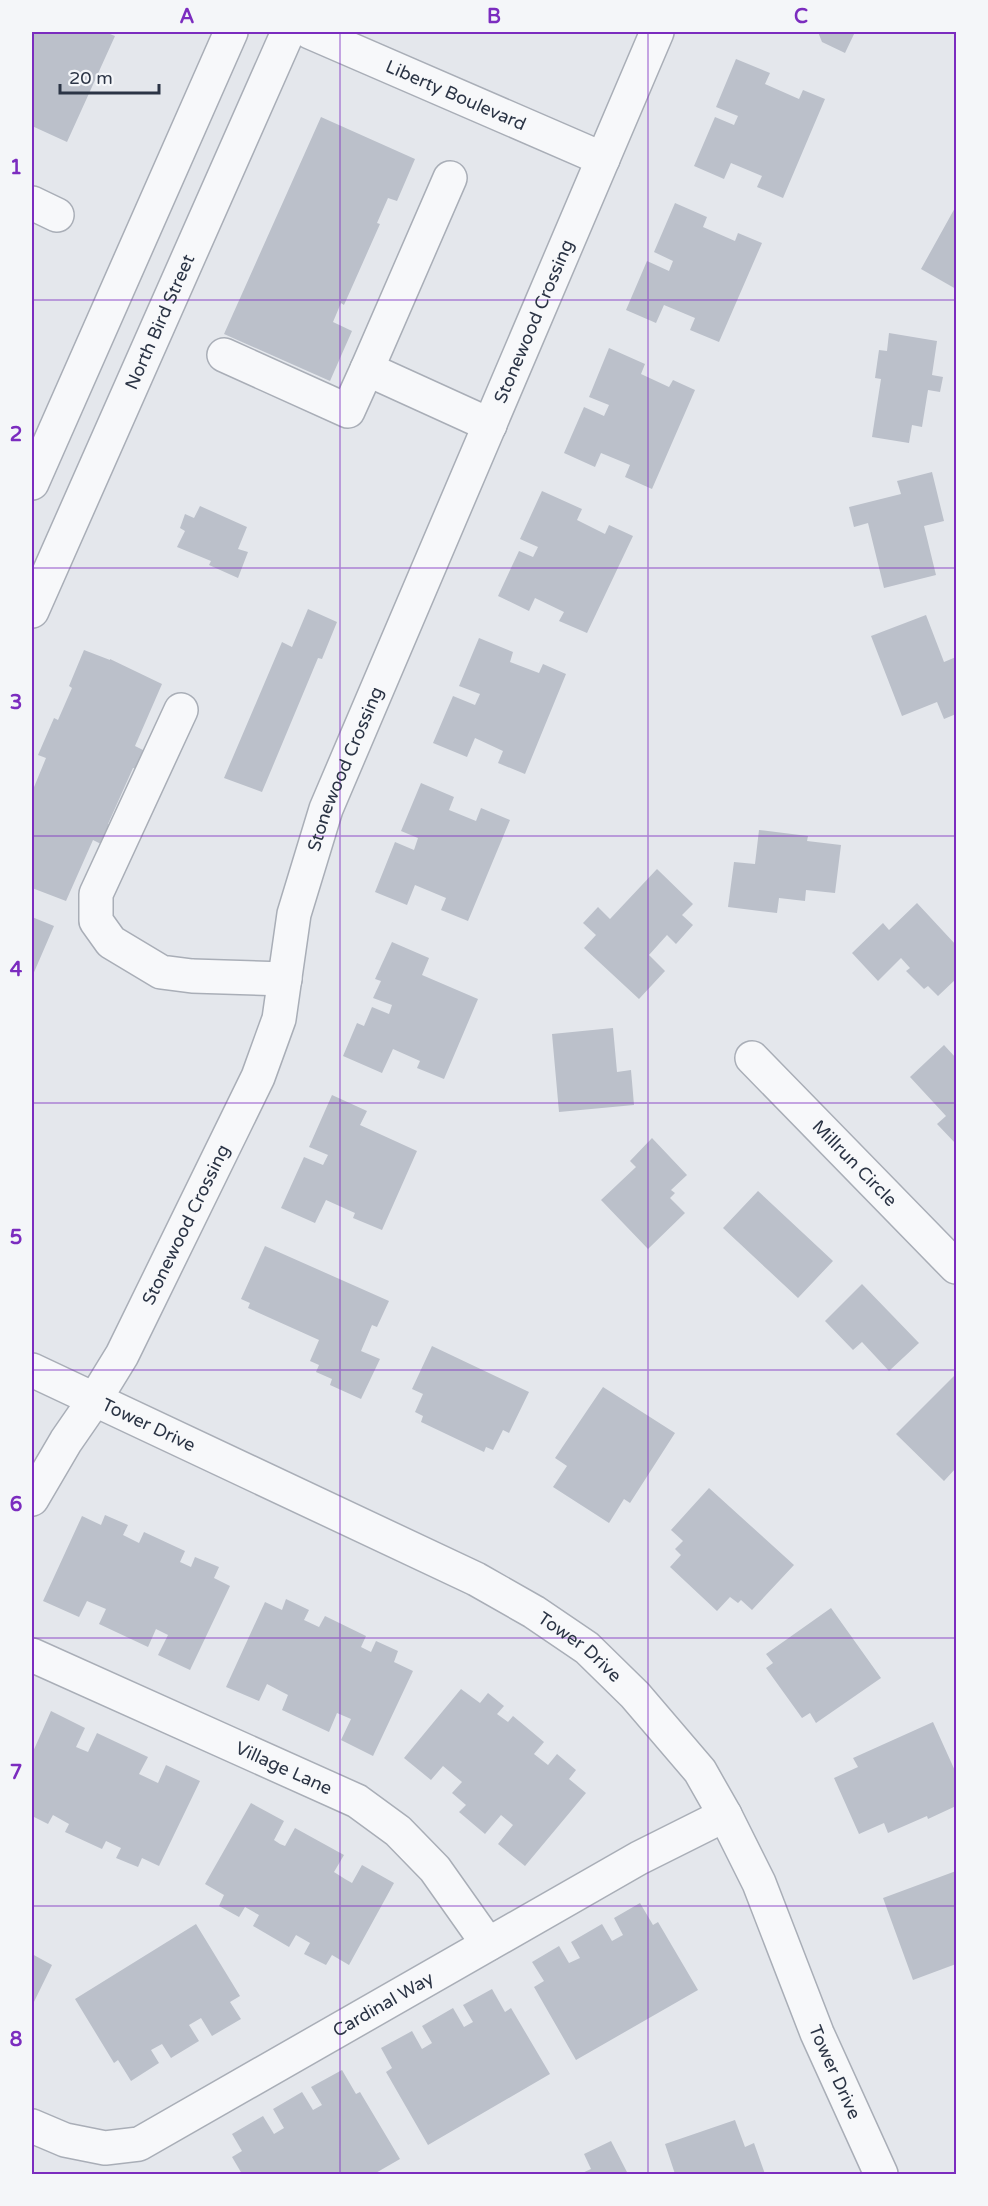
<svg xmlns="http://www.w3.org/2000/svg" width="988" height="2206" font-family="'Varela Round',sans-serif">
	<style>
		.building { fill: #bbc0ca }
		.lines { fill: none; stroke-linecap: round; stroke-linejoin: round }
		.minor-casing { stroke: #a9aeb7; stroke-width: 36 }
		.minor { stroke: #f7f8fa; stroke-width: 33 }
		.grid { fill: none; stroke: #7b2cbf; stroke-width: 1.5; stroke-opacity: 0.55 }
		.labels { text-anchor: middle; stroke-width: 4.5; stroke-linejoin: round; paint-order: stroke }
		.street-label { font-size: 18px; fill: #2b3445; stroke: #f4f6f9 }
		.neatline { fill: none; stroke: #7b2cbf; stroke-width: 2 }
		.grid-label { font-size: 20px; text-anchor: middle; font-weight: bold; fill: #7b2cbf }
	</style>
	<rect width="100%" height="100%" fill="#e4e7ec"/>
	<path class="building" d="M32 32H105L115 36 67 142 32 126Z
		M818 32H855L845 53 822 42Z
		M736 59 770 73 765 84 799 99 803 90 825 99 783 198 757 187 762 176 731 163 724 179 694 166 715 117 734 125 738 116 716 107Z
		M321 117 415 159 397 201 388 198 377 223 380 224 344 305 341 303 333 322 352 331 330 381 224 334Z
		M675 203 707 217 703 227 735 241 738 233 762 243 719 342 690 330 695 318 664 305 656 323 626 310 647 261 669 271 673 261 654 252Z
		M956 206V289L921 269Z
		M889 333 937 341 932 375 943 377 940 392 928 390 922 427 912 425 909 443 872 437 881 379 875 378 879 350 887 351Z
		M609 348 645 364 641 374 669 387 673 380 695 390 652 489 625 477 630 465 601 453 595 467 564 453 584 407 604 416 609 405 589 397Z
		M932 472 944 521 924 526 936 575 884 588 868 523 854 527 849 507 901 494 897 481Z
		M542 491 582 509 577 520 605 534 609 525 633 536 587 633 559 621 564 612 535 598 529 611 498 596 519 551 533 557 538 547 520 539Z
		M200 506 247 527 238 549 248 552 238 578 209 565 211 561 177 547 185 531 180 528 185 514 194 518Z
		M308 609 337 622 322 659 318 658 262 792 224 778 282 642 292 647Z
		M926 615 944 662 956 657V714L944 719 937 702 902 716 871 636Z
		M479 638 513 652 510 662 539 673 543 664 566 674 525 774 498 763 503 751 475 738 467 757 433 743 453 696 475 705 480 694 459 686Z
		M84 650 110 660V659L162 684 135 746 145 751 137 769 133 768 108 824 111 826 103 845 93 840 66 901 32 888V792L46 758 38 755 54 718 58 720 72 688 69 686Z
		M421 783 454 797 449 810 476 821 481 808 510 820 468 921 441 910 446 898 415 885 407 905 375 892 395 842 414 850 418 838 401 831Z
		M759 830 808 836 807 841 841 845 835 893 806 890 805 901 779 898 777 913 728 907 734 862 755 864Z
		M657 869 693 904 682 915 693 925 676 944 667 935 649 955 665 971 639 999 584 948 596 935 583 923 598 907 610 919Z
		M917 903 956 945V979L938 996 928 986 924 989 906 971 910 968 901 958 878 981 852 953 883 923 889 930Z
		M32 917 54 926 32 977Z
		M392 942 429 958 422 975 478 999 444 1079 417 1068 420 1061 393 1049 382 1073 343 1056 357 1023 364 1026 372 1007 389 1014 392 1005 373 998 381 981 375 979Z
		M613 1028 617 1072 631 1070 634 1105 559 1112 552 1034Z
		M944 1045 956 1058V1144L937 1124 946 1116 910 1077Z
		M332 1095 367 1111 360 1125 417 1151 382 1230 353 1218 355 1213 326 1200 315 1223 281 1208 304 1157 323 1165 328 1155 309 1147Z
		M652 1138 687 1175 671 1190 675 1193 670 1198 685 1213 648 1249 601 1200 636 1167 630 1161Z
		M758 1191 833 1261 798 1298 723 1228Z
		M265 1246 389 1301 377 1327 372 1325 361 1351 380 1359 361 1399 330 1385 332 1379 316 1372 319 1365 310 1361 319 1340 248 1308 250 1303 241 1299Z
		M862 1284 919 1343 889 1371 862 1342 853 1350 825 1321Z
		M432 1346 529 1392 509 1433 503 1430 493 1450 486 1447 484 1452 421 1422 423 1416 415 1412 423 1394 412 1389Z
		M955 1375 956 1468 944 1481 896 1434Z
		M603 1387 675 1433 630 1503 624 1499 609 1523 553 1487 567 1466 555 1458Z
		M709 1488 794 1565 752 1610 741 1600 738 1603 730 1597 717 1611 670 1567 681 1555 675 1549 683 1541 671 1530Z
		M105 1515 128 1525 123 1535 139 1543 144 1532 185 1551 180 1562 191 1567 195 1557 219 1567 214 1578 230 1586 190 1670 158 1655 168 1635 156 1629 148 1647 99 1624 106 1609 87 1601 79 1617 43 1601 82 1516 101 1525Z
		M286 1599 309 1610 304 1620 319 1627 325 1616 366 1636 361 1647 371 1652 376 1641 398 1651 394 1662 413 1671 373 1756 341 1740 351 1719 337 1713 329 1732 282 1710 288 1695 267 1684 259 1701 226 1687 265 1602 282 1610Z
		M831 1608 881 1678 816 1723 810 1713 802 1718 766 1668 773 1663 766 1654Z
		M461 1689 480 1703 488 1693 504 1706 497 1714 508 1722 513 1716 544 1742 534 1754 548 1765 557 1754 576 1770 569 1779 586 1793 525 1866 498 1844 513 1825 501 1815 485 1834 459 1812 466 1805 452 1793 462 1782 443 1766 431 1780 404 1758Z
		M51 1711 85 1728 76 1747 88 1752 97 1733 148 1757 139 1774 158 1783 166 1765 200 1781 159 1866 142 1858 138 1867 116 1858 121 1848 106 1841 102 1849 65 1832 69 1824 53 1815 48 1824 32 1816V1754Z
		M933 1722 956 1773V1806L928 1819 927 1816 888 1833 884 1823 859 1834 834 1778 858 1767 853 1758Z
		M251 1803 284 1821 274 1840 280 1844 285 1846 295 1828 344 1855 334 1872 345 1879 352 1883 362 1865 394 1883 349 1965 332 1955 326 1965 304 1954 310 1943 296 1935 289 1947 253 1926 259 1915 245 1907 239 1917 219 1906 224 1895 205 1884Z
		M956 1871V1964L913 1980 883 1898Z
		M640 1903 653 1925 658 1922 698 1990 576 2060 534 1987 544 1981 532 1962 559 1946 569 1963 580 1958 571 1942 602 1924 612 1941 623 1935 614 1918Z
		M196 1924 240 1996 230 2002 241 2019 212 2036 201 2018 189 2025 199 2041 171 2058 162 2044 151 2050 159 2063 131 2081 118 2060 114 2063 75 1999Z
		M32 1954 52 1965 32 2006Z
		M492 1989 505 2012 511 2008 550 2074 428 2145 386 2072 392 2068 381 2048 412 2031 422 2049 432 2043 422 2026 453 2008 464 2027 473 2022 463 2005Z
		M342 2070 356 2094 360 2092 400 2159 374 2174H242L232 2157 242 2151 232 2134 263 2116 274 2134 284 2128 273 2109 302 2092 313 2110 322 2105 311 2087Z
		M735 2120 745 2147 754 2143 765 2174H675L665 2144Z
		M611 2141 628 2174H580L591 2169 584 2154Z"/>
	<g class="lines">
		<defs>
			<g id="minor">
				<path id="s1" d="M310 32 603 159"/>
				<path d="M450 178 367 369 490 425"/>
				<path d="M32 203 57 215"/>
				<path d="M224 355 348 411 367 369"/>
				<path d="M32 483 231 32"/>
				<path id="s2" d="M32 611 288 32"/>
				<path d="M181 710 96 894V921L111 942 161 972 192 976 285 979"/>
				<path id="s3" d="M752 1058 956 1267"/>
				<path id="s4" d="M32 1370 476 1579 534 1612 587 1648 635 1695 700 1771 725 1815 759 1883 817 2033 881 2174"/>
				<path id="s5" d="M32 1499 66 1441 95 1399 122 1355 258 1077 279 1019 294 914 326 809 657 32"/>
				<path id="s6" d="M32 1655 357 1801 398 1831 435 1869 488 1944"/>
				<path id="s7" d="M32 2126 65 2140 105 2148 139 2144 639 1858 725 1815"/>
			</g>
		</defs>
		<use href="#minor" class="minor-casing"/>
		<use href="#minor" class="minor"/>
	</g>
	<path class="grid" d="M340 32V2174M648 32V2174M32 300H956M32 568H956M32 836H956M32 1103H956M32 1370H956M32 1638H956M32 1906H956"/>
	<g class="labels">
		<g class="street-label">
			<text dy="6" stroke="none"><textPath href="#s1" startOffset="159">Liberty Boulevard</textPath></text>
			<text dy="6" stroke="none"><textPath href="#s2" startOffset="316">North Bird Street</textPath></text>
			<text dy="6" stroke="none"><textPath href="#s5" startOffset="1287">Stonewood Crossing</textPath></text>
			<text dy="6" stroke="none"><textPath href="#s5" startOffset="801">Stonewood Crossing</textPath></text>
			<text dy="6" stroke="none"><textPath href="#s3" startOffset="147">Millrun Circle</textPath></text>
			<text dy="6" stroke="none"><textPath href="#s5" startOffset="315">Stonewood Crossing</textPath></text>
			<text dy="6" stroke="none"><textPath href="#s4" startOffset="129">Tower Drive</textPath></text>
			<text dy="6" stroke="none"><textPath href="#s4" startOffset="615">Tower Drive</textPath></text>
			<text dy="6" stroke="none"><textPath href="#s6" startOffset="276">Village Lane</textPath></text>
			<text dy="6" stroke="none"><textPath href="#s7" startOffset="392">Cardinal Way</textPath></text>
			<text dy="6" stroke="none"><textPath href="#s4" startOffset="1119">Tower Drive</textPath></text>
		</g>
	</g>
	<rect width="988" height="2206" fill="none" stroke="#f4f6f9" stroke-width="66"/>
	<path d="M60 84v9h99v-9" fill="none" stroke="#2b3445" stroke-width="3"/>
	<text x="69" y="84" font-size="18" fill="#2b3445" stroke="#f4f6f9" stroke-width="4.5" paint-order="stroke">20 m</text>
	<rect x="33" y="33" width="922" height="2140" class="neatline"/>
	<g class="grid-label">
		<text x="187" y="23">A</text>
		<text x="494" y="23">B</text>
		<text x="801" y="23">C</text>
		<text x="16" y="174">1</text>
		<text x="16" y="441">2</text>
		<text x="16" y="709">3</text>
		<text x="16" y="976">4</text>
		<text x="16" y="1244">5</text>
		<text x="16" y="1511">6</text>
		<text x="16" y="1779">7</text>
		<text x="16" y="2046">8</text>
	</g>
</svg>
